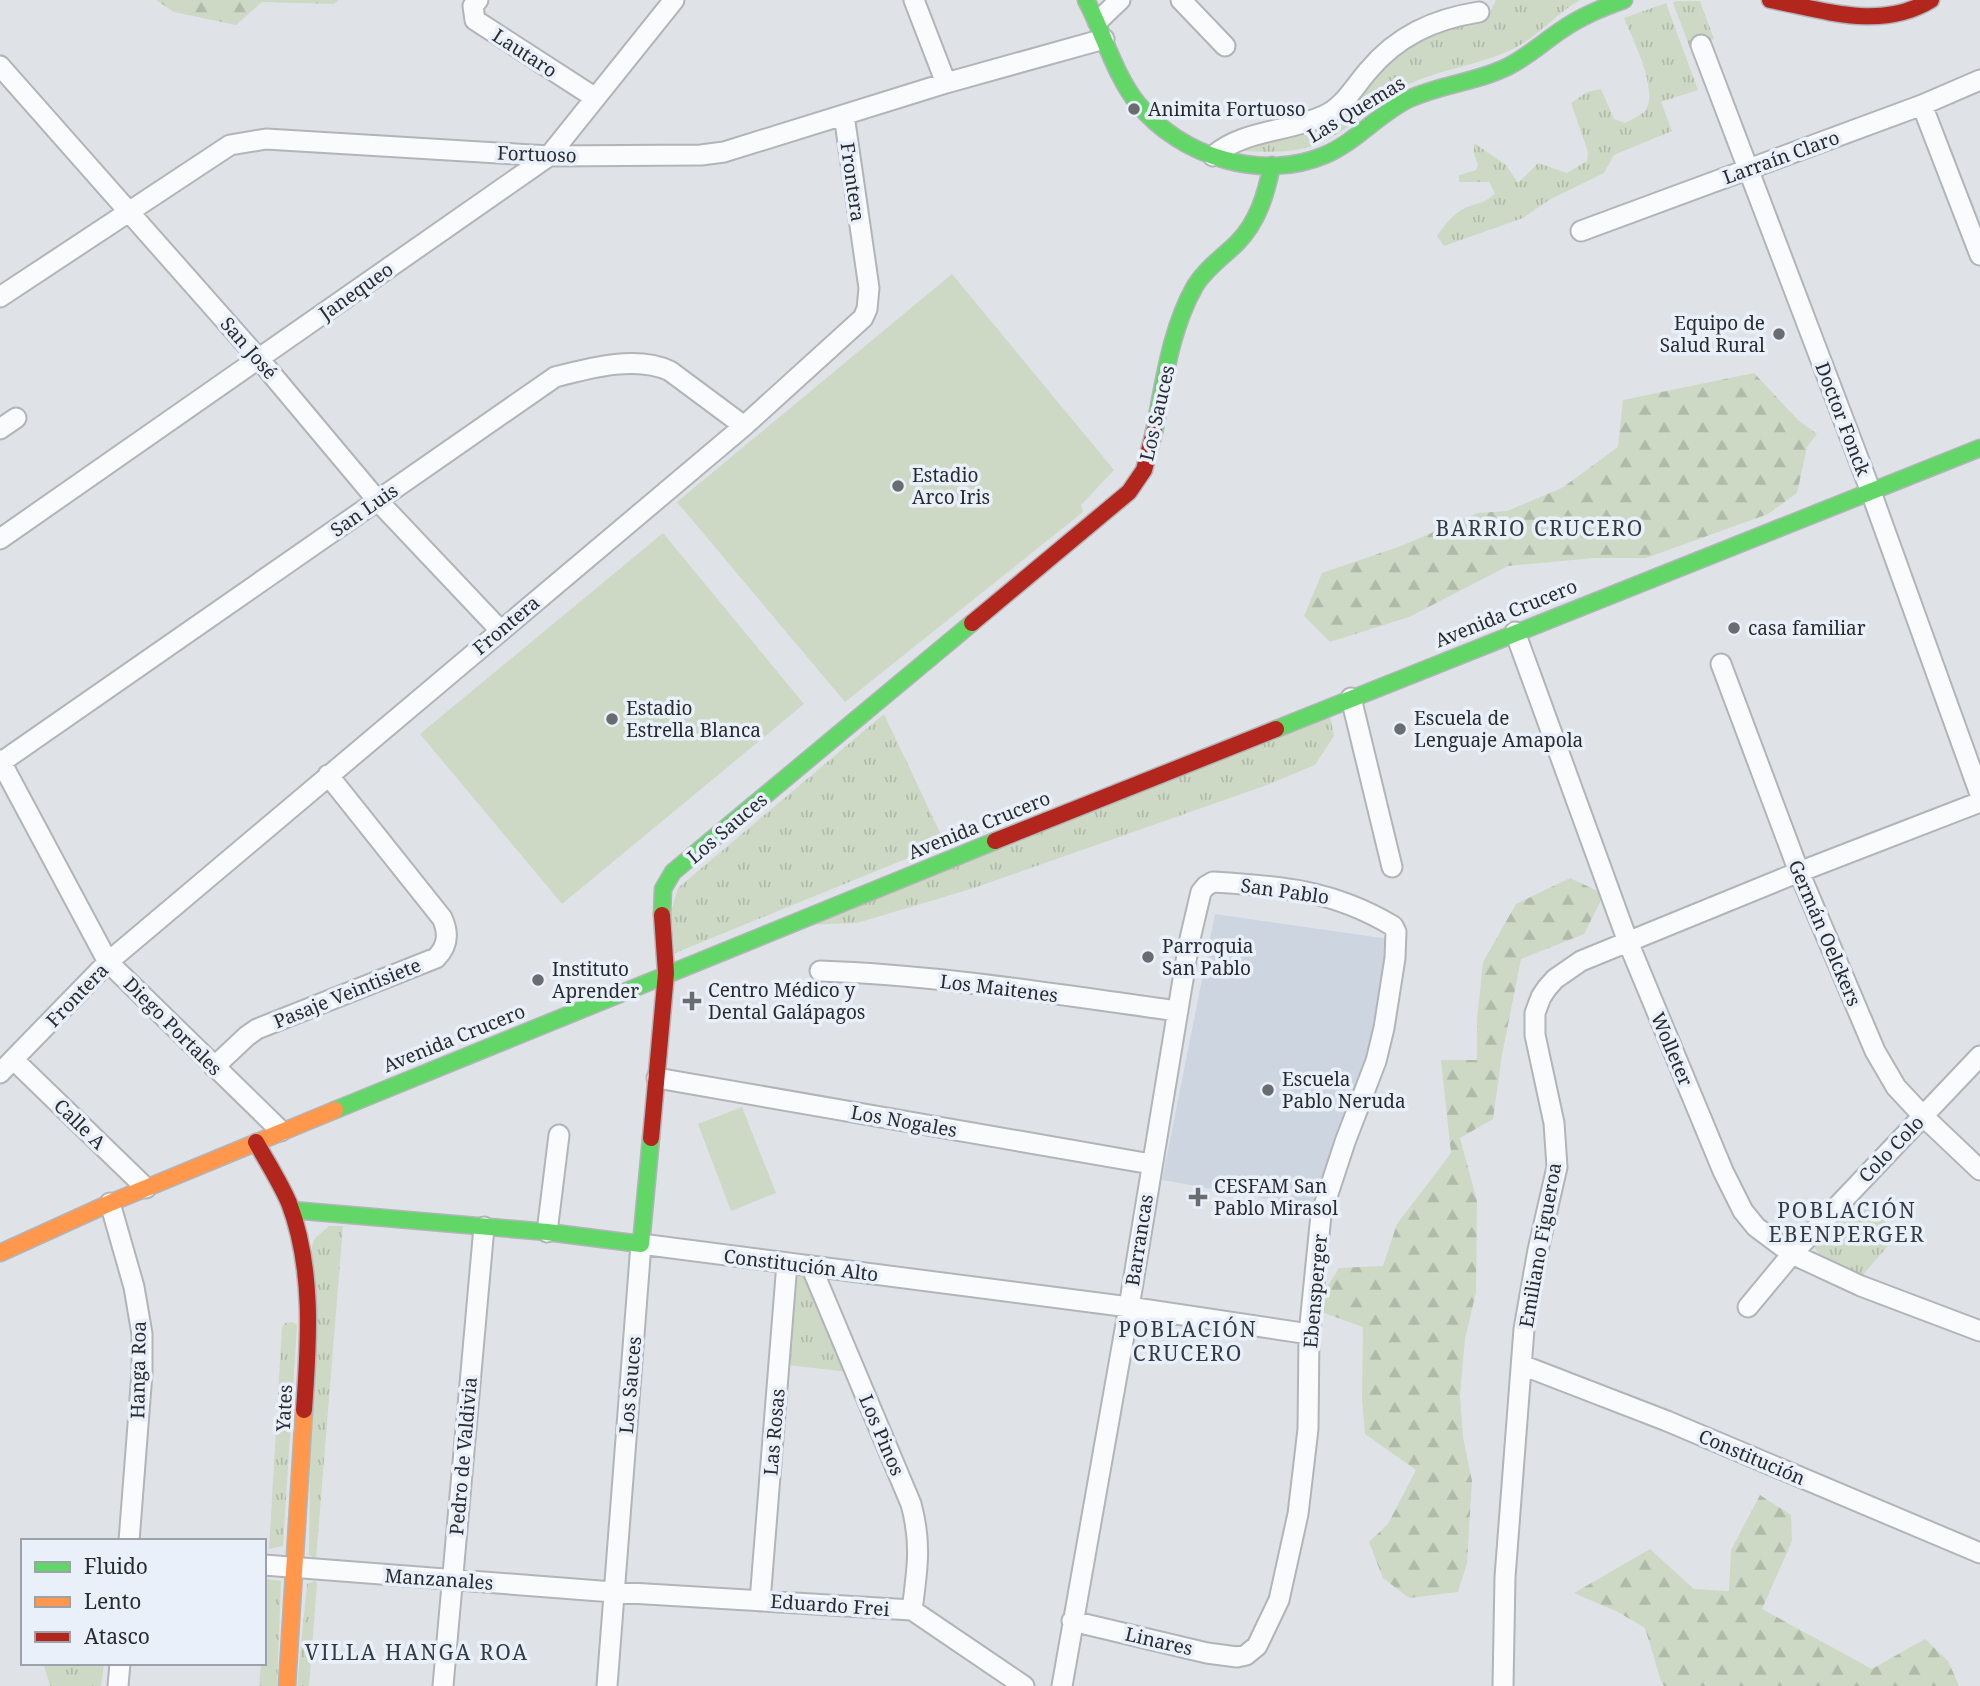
<svg xmlns="http://www.w3.org/2000/svg" width="1980" height="1686" font-family="'Noto Serif',serif">
	<style>
		.built { fill: #cdd6e0 }
		.grass { fill: url(#grass-tufts) }
		.forest { fill: url(#forest-firs) }
		.garden { fill: #cdd9c4 }
		.lines { fill: none; stroke-linecap: round; stroke-linejoin: round }
		.street-casing { stroke: #b1b4b8; stroke-width: 23 }
		.fast-casing { stroke: #b1b4b8; stroke-width: 19 }
		.slow-casing { stroke: #b1b4b8; stroke-width: 19 }
		.jam-casing { stroke: #b1b4b8; stroke-width: 19 }
		.street { stroke: #fafbfc; stroke-width: 19 }
		.fast { stroke: #63d668; stroke-width: 16 }
		.slow { stroke: #ff974d; stroke-width: 16 }
		.jam { stroke: #b3261e; stroke-width: 16 }
		.poi-dot { fill: #696c70; stroke: #e9f0fa; stroke-width: 2.5 }
		.labels { text-anchor: middle; stroke-width: 7; stroke-linejoin: round; paint-order: stroke }
		.street-label { font-size: 19px; fill: #292c2f; stroke: #e9f0fa }
		.poi-label { font-size: 19px; fill: #292c2f; stroke: #e9f0fa; text-anchor: start }
		.neighbourhood-label { font-size: 21px; letter-spacing: 2px; fill: #353b42; stroke: #e9f0fa }
	</style>
	<defs>
		<pattern id="grass-tufts" width="24" height="20" patternUnits="userSpaceOnUse" patternTransform="scale(1.75)"><rect width="24" height="20" fill="#cdd9c4"/><path d="M3 7l-1-3M5 7V3M7 7l1-3M15 17l-1-3M17 17v-4M19 17l1-3" fill="none" stroke="#b0baa9"/></pattern>
		<pattern id="forest-firs" width="22" height="20" patternUnits="userSpaceOnUse" patternTransform="scale(1.75)"><rect width="22" height="20" fill="#cdd9c4"/><path d="M5 1l3.5 6h-7zM16 11l3.5 6h-7z" fill="#b0baa9"/></pattern>
	</defs>
	<rect width="100%" height="100%" fill="#dfe3e8"/>
	<path class="built" d="M1215 914 1389 939 1386 999 1317 1208 1162 1180Z"/>
	<path class="grass" d="M1496 0H1580C1555 14 1537 38 1511 50 1478 65 1442 69 1409 84 1395 90 1383 102 1370 111 1318 149 1307 154 1242 151L1244 146 1269 137 1315 131 1342 116 1364 88 1416 41 1439 32 1486 20Z
		M1676 1H1700L1714 39 1690 48 1673 3Z
		M1666 3 1698 90 1661 102 1672 131 1614 155 1604 173 1549 200 1523 218 1444 246 1437 236C1444 226 1453 214 1465 208 1476 203 1487 203 1495 193L1489 182H1459V175L1476 170 1478 165 1474 154V143L1506 165 1518 183 1538 163 1567 173 1587 161 1588 152 1571 103 1587 92 1601 89 1614 119 1625 123C1631 120 1639 116 1644 112 1661 94 1632 38 1624 18Z
		M1329 713 1334 736 1315 765 1267 785 974 888 857 923 799 925Z
		M884 714 945 843 675 953 671 911 678 888Z
		M1856 1201 1900 1232 1860 1278C1844 1270 1822 1263 1814 1246L1817 1238Z
		M329 1226H343L316 1559 309 1555 312 1246 315 1238Z
		M791 1275 809 1277 849 1372 787 1365Z
		M293 1322 297 1325 283 1546 269 1549 282 1327 285 1323Z
		M267 1579 281 1581 277 1686H259L261 1663H264Z
		M315 1581 317 1583 309 1686H297L307 1584Z
		M43 1663H104L101 1686H50Z"/>
	<path class="forest" d="M156 0H339L334 4 262 2 236 25 174 12Z
		M1754 373 1798 420 1817 434 1807 447 1797 493 1768 514 1646 558H1594L1508 566 1409 617 1330 642 1304 616 1322 573 1401 546 1478 513 1507 511 1562 488 1618 447 1623 400Z
		M1570 878 1604 894 1584 934 1521 959 1502 1055 1493 1119 1460 1138 1477 1201 1476 1292 1465 1339 1460 1395 1463 1437 1472 1481 1467 1563 1458 1592 1409 1598 1383 1578 1369 1542 1388 1524 1416 1470 1365 1434 1362 1400 1363 1327 1313 1309 1339 1268 1383 1266 1397 1224 1451 1153 1441 1060H1477V1020L1483 962 1516 904Z
		M1760 1495 1791 1515 1792 1541 1762 1609 1872 1669 1925 1639 1948 1661 1959 1686H1664L1661 1681 1645 1628 1618 1612 1574 1593 1650 1549 1694 1589 1729 1591 1731 1550Z"/>
	<path class="garden" d="M952 274 1114 470 1081 505 1083 512 845 702 677 502Z
		M663 533 804 704 562 904 420 734Z
		M742 1107 776 1193 731 1211 698 1124Z"/>
	<g class="lines">
		<defs>
			<path id="street" d="M478 0 473 6 475 20 594 97
				M914 0 946 83
				M1181 0 1225 46
				M1098 21 1120 0
				M1701 45 1871 492 1980 794
				M0 66 259 359 378 501 500 630
				M1922 105 1980 255
				M1213 156C1243 130 1287 132 1323 116 1343 108 1354 87 1368 71 1397 36 1434 19 1479 12
				M1581 231 1922 105 1980 80
				M0 297 230 145 266 139 549 156 701 155 724 152 946 83 1104 39
				M0 429 16 418
				M0 539 549 156 674 0
				M1515 632 1628 942 1723 1171 1743 1211 1756 1227 1792 1254 1861 1286 1980 1331
				M1721 664 1799 872 1875 1051 1896 1087 1923 1116 1980 1170
				M1351 698 1392 867
				M0 760 108 962 281 1131
				M0 763 555 377C590 368 637 355 670 371L744 426
				M820 971C940 975 1059 995 1178 1011
				M15 1061 146 1188
				M214 1067 247 1036 257 1029 436 958C448 946 449 933 442 918L328 775
				M0 1073 108 962 744 426 863 318 867 309 869 288 844 115
				M657 1078 1151 1164
				M110 1203 134 1287 142 1334V1373L129 1541
				M547 1232 559 1135
				M811 1266 911 1504C922 1544 917 1571 912 1610
				M1748 1307 1792 1254 1980 1056
				M1522 1365 1667 1421 1980 1553
				M264 1565 613 1592 912 1610 1024 1686
				M760 1601 787 1263
				M118 1686 120 1663
				M443 1686 484 1227
				M607 1686 641 1244 1129 1307 1309 1334
				M1062 1686 1129 1307 1189 943 1201 892 1206 886 1213 882C1281 886 1333 890 1393 926L1396 932 1395 958 1384 1028 1376 1061 1345 1142 1321 1215 1309 1334 1308 1429 1298 1514 1279 1600 1257 1646 1246 1655 1237 1657 1207 1653 1072 1621
				M1503 1686 1505 1577 1524 1329 1538 1250 1557 1167 1554 1123 1535 1035V1013L1541 997 1547 988 1555 979 1581 961 1799 872 1980 802"/>
			<path id="fast" d="M1086 0C1104 34 1114 74 1138 104 1181 157 1262 182 1325 155 1356 142 1378 114 1409 99 1441 84 1478 82 1509 66 1530 55 1547 39 1566 27 1584 15 1604 7 1624 0
				M1154 432C1164 383 1170 330 1195 286 1206 268 1223 257 1237 243 1258 222 1266 194 1272 165
				M1276 729 1980 448
				M662 915 663 889 673 872 972 623
				M335 1110 995 841
				M292 1210 547 1232 641 1244 651 1138"/>
			<path id="slow" d="M0 1253 110 1203 335 1110
				M287 1686 304 1410"/>
			<path id="jam" d="M1770 0C1823 10 1881 31 1931 0
				M972 623 1129 492 1144 470 1154 432
				M995 841 1276 729
				M651 1138 666 973 662 915
				M256 1142C267 1162 280 1182 289 1203 314 1269 309 1341 304 1410"/>
		</defs>
		<use href="#street" class="street-casing"/>
		<use href="#fast" class="fast-casing"/>
		<use href="#slow" class="slow-casing"/>
		<use href="#jam" class="jam-casing"/>
		<use href="#street" class="street"/>
		<use href="#fast" class="fast"/>
		<use href="#slow" class="slow"/>
		<use href="#jam" class="jam"/>
	</g>
	<g class="poi-dot">
		<circle cx="1134" cy="109" r="7"/>
		<circle cx="1779" cy="334" r="7"/>
		<circle cx="898" cy="486" r="7"/>
		<circle cx="1734" cy="628" r="7"/>
		<circle cx="612" cy="719" r="7"/>
		<circle cx="1400" cy="729" r="7"/>
		<circle cx="1148" cy="957" r="7"/>
		<circle cx="538" cy="980" r="7"/>
		<path d="M688.5 990.5h7v7h7v7h-7v7h-7v-7h-7v-7h7z"/>
		<circle cx="1268" cy="1090" r="7"/>
		<path d="M1194.5 1186.5h7v7h7v7h-7v7h-7v-7h-7v-7h7z"/>
	</g>
	<g class="labels">
		<g class="street-label">
			<text transform="translate(525 53) rotate(33)" y="7">Lautaro</text>
			<text transform="translate(1356 109) rotate(-31)" y="7">Las Quemas</text>
			<text transform="translate(537 154) rotate(2)" y="7">Fortuoso</text>
			<text transform="translate(1781 157) rotate(-20)" y="7">Larraín Claro</text>
			<text transform="translate(853 182) rotate(82)" y="7">Frontera</text>
			<text transform="translate(356 291) rotate(-35)" y="7">Janequeo</text>
			<text transform="translate(249 348) rotate(49)" y="7">San José</text>
			<text transform="translate(1157 413) rotate(-77)" y="7">Los Sauces</text>
			<text transform="translate(1843 419) rotate(69)" y="7">Doctor Fonck</text>
			<text transform="translate(364 510) rotate(-35)" y="7">San Luis</text>
			<text transform="translate(1506 613) rotate(-22)" y="7">Avenida Crucero</text>
			<text transform="translate(506 625) rotate(-40)" y="7">Frontera</text>
			<text transform="translate(979 825) rotate(-22)" y="7">Avenida Crucero</text>
			<text transform="translate(727 828) rotate(-40)" y="7">Los Sauces</text>
			<text transform="translate(1285 891) rotate(8)" y="7">San Pablo</text>
			<text transform="translate(1825 933) rotate(67)" y="7">Germán Oelckers</text>
			<text transform="translate(999 988) rotate(7)" y="7">Los Maitenes</text>
			<text transform="translate(347 993) rotate(-22)" y="7">Pasaje Veintisiete</text>
			<text transform="translate(77 995) rotate(-46)" y="7">Frontera</text>
			<text transform="translate(173 1026) rotate(45)" y="7">Diego Portales</text>
			<text transform="translate(454 1038) rotate(-22)" y="7">Avenida Crucero</text>
			<text transform="translate(1672 1049) rotate(67)" y="7">Wolleter</text>
			<text transform="translate(904 1121) rotate(10)" y="7">Los Nogales</text>
			<text transform="translate(80 1124) rotate(44)" y="7">Calle A</text>
			<text transform="translate(1891 1149) rotate(-46)" y="7">Colo Colo</text>
			<text transform="translate(1139 1240) rotate(-81)" y="7">Barrancas</text>
			<text transform="translate(1540 1245) rotate(-80)" y="7">Emiliano Figueroa</text>
			<text transform="translate(801 1265) rotate(7)" y="7">Constitución Alto</text>
			<text transform="translate(1315 1291) rotate(-85)" y="7">Ebensperger</text>
			<text transform="translate(138 1370) rotate(-89)" y="7">Hanga Roa</text>
			<text transform="translate(630 1385) rotate(-85)" y="7">Los Sauces</text>
			<text transform="translate(284 1408) rotate(-87)" y="7">Yates</text>
			<text transform="translate(774 1432) rotate(-85)" y="7">Las Rosas</text>
			<text transform="translate(882 1435) rotate(67)" y="7">Los Pinos</text>
			<text transform="translate(463 1456) rotate(-85)" y="7">Pedro de Valdivia</text>
			<text transform="translate(1752 1457) rotate(23)" y="7">Constitución</text>
			<text transform="translate(439 1579) rotate(4)" y="7">Manzanales</text>
			<text transform="translate(830 1605) rotate(4)" y="7">Eduardo Frei</text>
			<text transform="translate(1159 1641) rotate(13)" y="7">Linares</text>
		</g>
		<g class="poi-label">
			<text x="1148" y="116">Animita Fortuoso</text>
			<text x="1765" y="330" text-anchor="end">Equipo de<tspan x="1765" dy="22">Salud Rural</tspan></text>
			<text x="912" y="482">Estadio<tspan x="912" dy="22">Arco Iris</tspan></text>
			<text x="1748" y="635">casa familiar</text>
			<text x="626" y="715">Estadio<tspan x="626" dy="22">Estrella Blanca</tspan></text>
			<text x="1414" y="725">Escuela de<tspan x="1414" dy="22">Lenguaje Amapola</tspan></text>
			<text x="1162" y="953">Parroquia<tspan x="1162" dy="22">San Pablo</tspan></text>
			<text x="552" y="976">Instituto<tspan x="552" dy="22">Aprender</tspan></text>
			<text x="708" y="997">Centro Médico y<tspan x="708" dy="22">Dental Galápagos</tspan></text>
			<text x="1282" y="1086">Escuela<tspan x="1282" dy="22">Pablo Neruda</tspan></text>
			<text x="1214" y="1193">CESFAM San<tspan x="1214" dy="22">Pablo Mirasol</tspan></text>
		</g>
		<g class="neighbourhood-label">
			<text x="1540" y="536">BARRIO CRUCERO</text>
			<text x="1847" y="1218">POBLACIÓN<tspan x="1847" dy="24">EBENPERGER</tspan></text>
			<text x="1188" y="1337">POBLACIÓN<tspan x="1188" dy="24">CRUCERO</tspan></text>
			<text x="417" y="1660">VILLA HANGA ROA</text>
		</g>
	</g>
	<rect x="21" y="1539" width="245" height="126" fill="#e9f0fa" stroke="#9ca2a9" stroke-width="2"/>
	<rect x="35" y="1562" width="35" height="10" fill="#63d668" stroke="#9ca2a9" stroke-width="2"/>
	<text x="84" y="1574" font-size="21" fill="#292c2f">Fluido</text>
	<rect x="35" y="1597" width="35" height="10" fill="#ff974d" stroke="#9ca2a9" stroke-width="2"/>
	<text x="84" y="1609" font-size="21" fill="#292c2f">Lento</text>
	<rect x="35" y="1632" width="35" height="10" fill="#b3261e" stroke="#9ca2a9" stroke-width="2"/>
	<text x="84" y="1644" font-size="21" fill="#292c2f">Atasco</text>
</svg>
